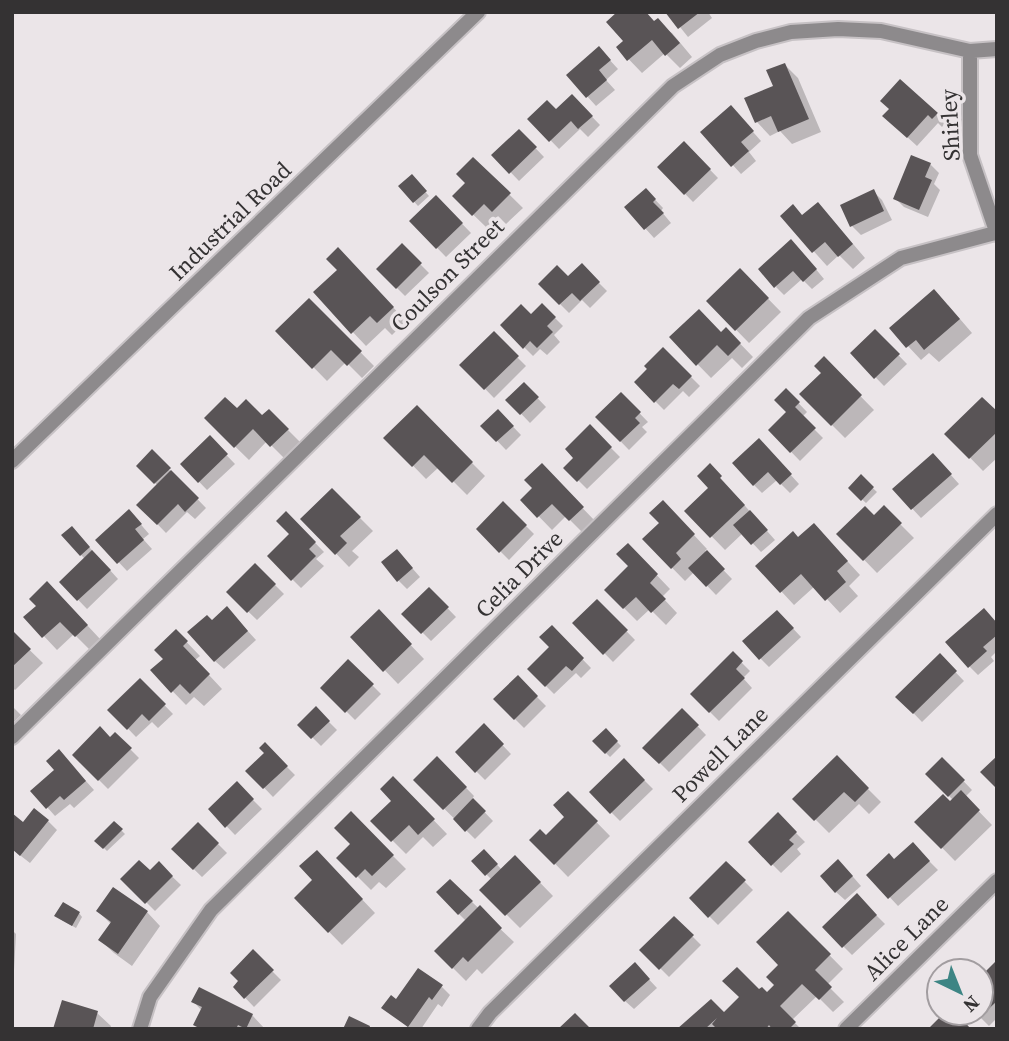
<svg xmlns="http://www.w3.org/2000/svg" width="1009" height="1041" font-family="'Source Serif 4',serif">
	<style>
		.shadow { fill: #0003 }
		.building { fill: #595456 }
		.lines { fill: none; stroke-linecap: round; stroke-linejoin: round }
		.minor-casing { stroke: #c6c1c4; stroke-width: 18 }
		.tertiary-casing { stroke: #c6c1c4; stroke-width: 18 }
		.minor { stroke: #8d8a8c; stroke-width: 14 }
		.tertiary { stroke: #8d8a8c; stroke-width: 14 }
		.labels { text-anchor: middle; stroke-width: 7; stroke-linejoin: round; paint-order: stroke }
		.street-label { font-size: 23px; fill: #343233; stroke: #ebe5e8 }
	</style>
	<rect width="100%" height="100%" fill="#ebe5e8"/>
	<path class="shadow" d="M668 12H708L712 18 688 37Z
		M655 23 672 33 692 57 680 68 665 53 642 73 618 48Z
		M607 57 618 69 606 80 615 90 596 106 568 75Z
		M785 65 798 78 821 132 792 144 780 131 770 136 757 122Z
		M900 81 945 123 942 127 938 123 917 146 893 124 891 109Z
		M572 96 600 125 588 137 580 129 559 149 530 119 556 111Z
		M739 116 761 141 749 152 756 161 741 174 703 132Z
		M519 131 544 157 519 181 494 155Z
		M684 143 718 178 693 202 659 167Z
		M473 159 523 208 506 224 498 216 487 228 454 196 467 183Z
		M930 164 939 173 934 184 940 190 928 217 904 207 895 198Z
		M411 176 429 196 418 206 400 186Z
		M646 190 663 208 661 211 671 223 654 238 626 207Z
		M873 191 882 200 892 220 861 235 852 226Z
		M436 197 471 233 446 257 411 221Z
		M782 216 831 218 865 258 853 269 839 255 827 266Z
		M402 246 429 273 405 296 378 269Z
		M800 250 824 279 812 289 802 279 784 295 776 287Z
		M351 263 406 321 392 335 385 328 366 346 315 292Z
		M582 266 607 291 590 308 582 300 569 313 540 284 568 279Z
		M740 270 781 312 749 343 708 301Z
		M309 300 374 366 362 378 346 362 327 381 278 331Z
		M542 305 563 326 554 335 560 342 547 355 540 349 533 356 502 325 531 317Z
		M948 305 972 333 939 362 929 353 921 360 892 329Z
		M726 329 753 357 742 368 732 358 711 378 671 337 721 334Z
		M875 331 907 364 884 386 852 353Z
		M494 334 526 366 494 398 462 365Z
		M663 349 700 386 689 397 683 391 664 410 636 382Z
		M824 359 874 410 845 438 801 394 823 373Z
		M524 384 546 407 530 423 508 400Z
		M786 390 807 412 802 417 823 438 800 461 770 430 789 412Z
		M621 394 648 422 642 427 647 432 629 450 597 417Z
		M417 408 485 476 467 495 439 467 426 479 386 438Z
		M237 411 262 418 269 411 301 443 285 459 267 441 249 460 206 418Z
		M498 411 521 435 506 450 483 426Z
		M997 414V458L983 471 947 434Z
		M590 427 620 457 587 489 566 468 576 458Z
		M210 438 235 464 207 490 182 464Z
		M767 449 799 484 790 493 777 480 762 493 754 485Z
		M152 452 206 508 195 519 187 512 166 533 139 505 158 486 138 466Z
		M941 464 959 484 921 518 895 490Z
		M542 466 596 522 584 534 566 516 552 530 523 500 535 488Z
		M710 466 775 540 761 552 743 533 725 550 687 511 711 488Z
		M861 477 877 492 866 503 850 488Z
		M332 490 373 531 352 551 359 557 349 567 303 519Z
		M663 502 707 549 705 551 732 579 716 595 694 572 685 581 644 539 661 523Z
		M503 503 534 534 509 560 478 529Z
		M884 508 914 538 877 573 839 534 874 518Z
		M286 513 324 552 316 559 324 566 301 588 269 556 292 534Z
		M137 520 149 534 143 539 152 549 127 571 98 540Z
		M72 528 118 579 87 609 61 582 85 559 81 555Z
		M799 539H827L860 575 849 586 858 596 840 613 815 586 794 605 781 591Z
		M628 545 670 589 662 597 677 613 666 625 650 609 637 621 606 590 631 566Z
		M405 560 420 577 407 589 398 580Z
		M255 565 284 594 257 620 228 592Z
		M429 589 456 617 431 641 404 614Z
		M61 597 100 639 89 649 74 634 57 650 26 617Z
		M597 601 635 640 613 662 575 623Z
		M379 612 424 659 398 684 353 637Z
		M235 617 256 640 224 669 215 661 212 622Z
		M786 621 801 637 769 667 760 658Z
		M997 624V651L991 657 994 661 978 675 969 666Z
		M552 628 591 668 581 678 576 673 554 694 529 669 551 647Z
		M176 631 200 656 195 660 222 689 204 706 194 697 186 705 153 671 165 659Z
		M12 633 43 663 15 690 12 687Z
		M733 654 750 671 743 678 752 688 719 721 692 694Z
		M940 656 964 681 922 722 898 697Z
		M348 661 381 694 355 720 323 688Z
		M518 678 546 706 524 728 495 699Z
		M140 680 173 714 158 728 152 722 136 737 110 710Z
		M12 706 21 715 12 724Z
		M316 709 337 730 321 746 300 725Z
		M682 710 706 735 669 772 645 748Z
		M484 726 511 754 485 780 457 752Z
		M606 730 621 746 610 757 594 741Z
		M115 734 139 758 108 789 74 755 111 739Z
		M265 745 295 775 273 797 248 771 266 753Z
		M437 758 474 796 472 799 493 821 475 839 415 780Z
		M837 758 881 802 869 814 859 804 829 833 795 799Z
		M942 759 972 790 965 797 992 825 955 861 917 822 953 800 927 774Z
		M67 760 94 790 74 808 70 804 55 816 47 807 57 770Z
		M624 760 653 789 620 821 591 792Z
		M393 778 447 834 433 847 423 837 406 854 373 821 394 801Z
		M237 784 262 809 235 835 210 809Z
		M568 793 610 836 568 877 532 840 546 837 567 817Z
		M351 814 406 869 386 888 379 882 371 890 339 858 353 844Z
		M778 815 805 842 797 849 801 854 781 873 750 842Z
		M12 816 23 824 48 821 57 830 30 863 12 849Z
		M114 823 125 834 107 851 97 841Z
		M198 824 227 853 202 877 173 849Z
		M484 851 502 870 515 857 553 896 520 928 482 890 492 880 473 861Z
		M317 852 375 913 342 945 296 898 315 880Z
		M921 853 938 870 898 906 869 875Z
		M726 863 753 890 718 925 691 898Z
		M159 864 181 885 155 911 123 879 150 873Z
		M847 870 861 886 845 900 836 892Z
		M450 881 514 942 482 974 477 969 466 981 436 951 466 921 438 893Z
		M857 896 885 924 852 955 824 927Z
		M98 911 147 912 160 926 132 966 114 953 100 940 111 924Z
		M79 913 82 917 76 928 60 919Z
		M788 913 843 969 827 985 844 1002 833 1012 817 996 792 1020 801 1029H680L724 1014 759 992 767 995 777 985Z
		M674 918 701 945 669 977 642 950Z
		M12 930 16 934 14 970H12Z
		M253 952 281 980 254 1007 235 987Z
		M997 963V1018L989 1026 976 1013H981V978Z
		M643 973 657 988 634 1009 625 1001Z
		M442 987 450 995 442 1007 438 1004 421 1029H410L384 1007Z
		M193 1001 252 1015 265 1029H200L195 1024 202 1011Z
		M97 1013 111 1026 110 1029H54Z"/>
	<path class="building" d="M617 12H646L654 21 658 18 680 43 665 56 652 40 627 61 616 47 623 41 606 22Z
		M665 12H700L678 29Z
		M599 46 611 60 599 70 607 80 586 98 566 75Z
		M785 63 809 119 778 132 771 116 755 123 744 98 773 86 766 70Z
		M900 79 938 113 932 119 928 115 907 138 882 116 889 109 880 101Z
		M572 94 593 116 578 129 571 121 549 142 527 119 547 100 556 109Z
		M731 105 754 131 741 142 749 151 731 167 700 132Z
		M519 129 537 147 509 174 491 155Z
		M684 141 711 169 684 195 657 167Z
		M911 155 931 163 925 177 932 180 919 210 893 199Z
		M473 157 511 193 492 212 484 204 472 216 452 196 465 183 456 174Z
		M412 174 427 191 413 203 398 186Z
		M646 188 656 199 653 202 664 213 644 230 624 207Z
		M874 189 884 211 850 227 840 205Z
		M436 195 463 223 436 249 409 221Z
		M818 202 853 244 838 257 825 242 812 253 780 216 793 204 802 215Z
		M791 239 817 269 803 282 793 271 774 288 758 269Z
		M402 243 422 263 396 289 376 269Z
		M338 247 394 307 377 323 370 316 351 334 313 292 337 270 326 259Z
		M582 263 600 282 580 301 572 293 559 305 538 284 557 265 568 276Z
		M740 268 769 298 735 331 706 301Z
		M934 289 960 319 924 350 916 340 906 348 889 328Z
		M309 298 362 351 347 366 331 350 312 369 275 331Z
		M542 303 556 317 547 326 553 332 537 348 530 341 523 349 500 325 521 304 531 314Z
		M699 309 721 332 726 327 741 343 728 356 717 345 696 366 669 337Z
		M875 329 900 354 874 379 850 353Z
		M494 331 519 356 484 390 459 365Z
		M663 347 692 376 679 389 673 384 654 403 634 382 647 369 644 366Z
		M824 356 862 395 831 426 799 394 821 373 814 366Z
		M524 382 539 397 520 415 505 400Z
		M786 388 800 402 795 407 816 428 790 453 768 430 786 412 774 400Z
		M621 392 641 412 635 418 640 423 620 442 595 417Z
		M225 397 237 408 246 399 262 415 269 409 289 429 270 447 253 429 234 448 204 418Z
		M982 397 997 411V432L969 459 944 434Z
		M417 405 473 462 452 483 424 455 412 467 383 438Z
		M498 409 514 426 496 442 480 426Z
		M590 424 612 447 577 482 563 468 573 458 565 449Z
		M210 435 228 454 198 483 180 464Z
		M759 438 792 474 780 485 768 472 753 486 732 463Z
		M152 449 171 468 154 484 136 466Z
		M933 453 952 474 911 510 892 489Z
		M542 463 584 507 569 521 552 504 537 518 520 500 532 488 524 480Z
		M710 463 722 476 720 478 745 505 710 538 684 511 708 488 697 476Z
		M171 470 199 498 185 512 178 504 157 525 136 505Z
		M861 474 874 487 861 501 848 488Z
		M332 488 361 517 340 536 347 543 335 555 300 519Z
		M663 500 695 534 676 553 681 559 671 569 642 539 659 523 649 513Z
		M503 501 527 525 499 553 476 529Z
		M884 505 902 523 863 561 836 534 865 506 874 515Z
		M129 509 142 524 135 529 144 540 117 564 95 540Z
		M750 510 768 530 751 545 733 525Z
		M286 511 316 542 309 549 316 556 291 581 267 556 289 534 276 521Z
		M814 523 848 561 837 571 846 582 825 601 801 574 780 593 755 566 793 531 798 537Z
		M72 526 90 547 80 556 61 535Z
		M628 543 658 574 650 583 666 599 651 613 636 597 623 609 604 590 628 566 616 554Z
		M397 549 413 568 397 582 381 562Z
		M92 550 111 570 77 601 59 582Z
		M707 550 725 569 706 587 688 568Z
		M255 563 276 584 247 613 226 592Z
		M47 581 88 625 75 637 60 622 42 638 23 617 36 606 29 599Z
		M429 587 449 607 421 634 401 614Z
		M597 599 628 630 603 655 572 623Z
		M227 606 248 631 214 662 187 632 207 615 212 620Z
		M984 608 997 623V635L983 647 987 651 968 668 945 642Z
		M379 609 412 644 383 672 350 637Z
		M777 610 794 628 759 660 742 641Z
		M552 625 584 658 572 671 566 666 545 687 527 669 549 647 539 637Z
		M176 629 188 641 183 646 210 674 190 694 180 684 171 693 150 670 163 659 154 650Z
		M12 630 31 649 12 667Z
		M733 651 743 661 736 669 745 678 709 713 690 694Z
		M940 653 957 671 913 714 895 697Z
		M348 659 374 684 345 713 320 688Z
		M518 675 538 696 514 720 493 699Z
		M140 678 166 704 149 721 142 714 127 730 107 710Z
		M316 706 330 721 311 739 297 725Z
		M682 708 699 725 659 764 642 748Z
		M484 723 504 744 475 773 455 752Z
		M100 726 110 737 115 732 132 748 98 781 72 755Z
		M606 728 618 741 605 754 592 741Z
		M265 742 288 766 263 789 245 771 264 753 259 748Z
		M59 749 86 781 64 800 60 796 46 809 30 791 54 770 46 761Z
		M837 755 869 788 855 802 844 792 814 821 792 799Z
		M437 756 467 787 443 810 413 780Z
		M997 756V789L980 772Z
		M942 757 965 780 948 797 925 774Z
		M624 758 645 780 610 814 589 792Z
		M393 776 435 819 418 835 409 825 391 842 370 821 391 801 380 789Z
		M237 781 254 799 225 828 208 809Z
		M961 790 980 810 941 849 914 822 943 794 950 801Z
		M568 791 598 821 554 865 529 840 540 829 546 835 564 817 553 805Z
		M473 798 486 811 465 832 453 819Z
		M34 808 49 820 20 856 12 849V813L23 822Z
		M351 811 394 855 372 876 365 869 356 878 336 858 350 844 334 828Z
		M778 812 797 832 789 840 794 844 771 866 748 842Z
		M114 821 123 829 103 849 94 841Z
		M198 822 219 843 193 870 171 849Z
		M913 842 930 861 888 899 866 875 889 853 894 859Z
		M484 849 498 864 485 876 471 861Z
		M317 850 363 899 328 933 294 898 312 880 299 866Z
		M515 855 541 882 505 916 479 890Z
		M838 859 853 876 835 893 820 876Z
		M139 860 150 870 159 861 173 876 145 904 120 879Z
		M726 861 746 880 708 918 689 898Z
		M450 879 473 901 458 915 436 892Z
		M113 887 148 911 118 954 98 940 111 922 96 911Z
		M857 893 877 915 842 948 822 927Z
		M63 902 80 912 72 926 54 916Z
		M480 905 502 928 468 962 463 957 452 969 434 951Z
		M788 911 831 954 815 970 832 987 819 1000 802 984 780 1006 796 1022 789 1029H772L769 1025 766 1029H717L712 1024 717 1018 705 1029H677L711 999 724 1012 739 997 722 981 737 967 759 989 762 987 767 992 774 985 766 977 778 965 756 942Z
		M674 916 694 935 659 970 639 950Z
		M253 949 274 970 244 999 233 987 238 981 230 973Z
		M997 960V1001L979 1018 974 1013H981V976Z
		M635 962 650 979 624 1002 609 986Z
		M418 968 443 985 432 1000 429 997 408 1027 381 1008 391 995 396 999Z
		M199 987 253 1014 246 1029 238 1025 236 1029H201L193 1025 202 1007 191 1002Z
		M62 1000 98 1011 93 1029H53Z
		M575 1013 591 1029H558Z
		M944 1013H956L971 1029H928Z
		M349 1016 370 1026 369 1029H343Z"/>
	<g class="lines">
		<defs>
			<path id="minor" d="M970 51V155L997 234
				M12 737 673 86 720 55 756 41 791 32 838 29 881 31 970 51 997 49
				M140 1029 150 997 211 910 809 318 901 258 995 233
				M478 1029 490 1013 997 514
				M846 1029 997 881"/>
			<path id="tertiary" d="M12 461 478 12"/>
		</defs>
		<use href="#minor" class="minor-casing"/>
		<use href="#tertiary" class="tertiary-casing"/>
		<use href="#minor" class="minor"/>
		<use href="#tertiary" class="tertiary"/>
	</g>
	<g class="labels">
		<g class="street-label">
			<text transform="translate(950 125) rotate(-93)" y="8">Shirley</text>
			<text transform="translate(230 221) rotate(-44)" y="8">Industrial Road</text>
			<text transform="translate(447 275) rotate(-45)" y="8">Coulson Street</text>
			<text transform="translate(519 574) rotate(-45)" y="8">Celia Drive</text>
			<text transform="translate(720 754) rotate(-45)" y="8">Powell Lane</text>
			<text transform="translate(906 938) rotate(-45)" y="8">Alice Lane</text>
		</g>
	</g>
	<rect width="1009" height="1041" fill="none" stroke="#343233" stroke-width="28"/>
	<g transform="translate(960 992) rotate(137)"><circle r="33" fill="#ebe5e8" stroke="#a29da0" stroke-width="2"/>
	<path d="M0-5L12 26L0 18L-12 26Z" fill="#3d8584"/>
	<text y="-10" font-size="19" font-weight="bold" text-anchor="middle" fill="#343233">N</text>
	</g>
</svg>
